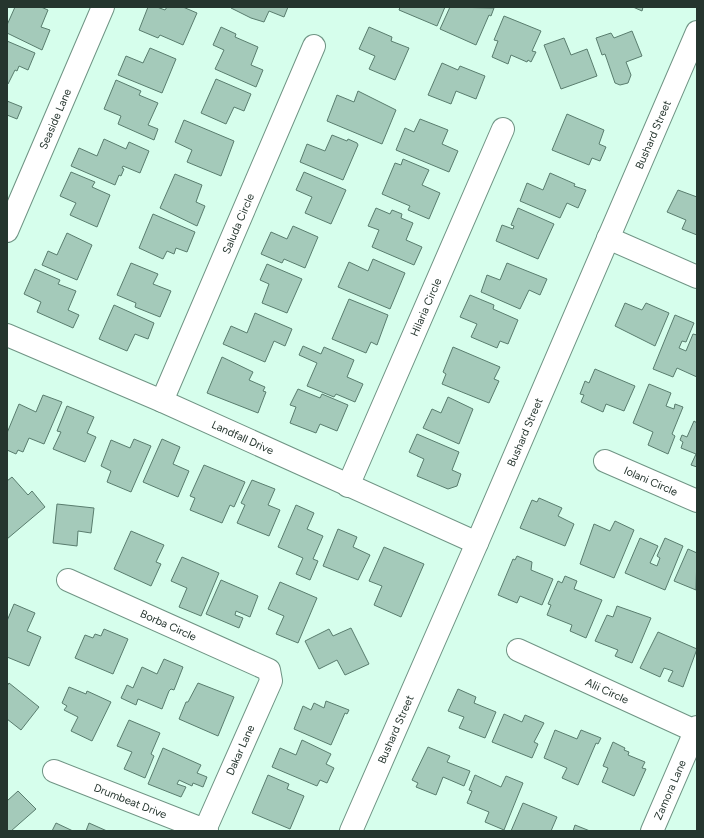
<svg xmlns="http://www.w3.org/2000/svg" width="704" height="838" font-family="Figtree,sans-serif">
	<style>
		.building { fill: #a4caba; stroke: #597d6e }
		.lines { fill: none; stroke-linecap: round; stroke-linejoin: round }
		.minor-casing { stroke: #6f9484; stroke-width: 24 }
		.minor { stroke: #fff; stroke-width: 22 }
		.labels { text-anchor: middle; stroke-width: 4; stroke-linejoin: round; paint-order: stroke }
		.street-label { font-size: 11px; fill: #25352e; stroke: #fff }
	</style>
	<rect width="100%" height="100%" fill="#d6feec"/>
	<path class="building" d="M15 7H41L48 10 41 27 50 30 42 50 7 33V25Z
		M148 7H157L165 10 167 7H183L197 13 183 45 160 35 158 38 139 30Z
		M232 7H288L284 17 269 11 264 22 251 18 231 8Z
		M400 7H445L437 26 399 10Z
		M450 7 494 8 491 16 489 15 476 45 440 29Z
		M633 7H643L642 11Z
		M504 16 541 31 532 51 536 52 531 62 528 60 527 62 511 55 508 64 492 57 498 41 494 40Z
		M221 27 236 34 235 37 258 47 251 65 263 70 256 87 215 69 224 50 213 45Z
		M369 27 392 37 391 41 409 48 395 80 369 69 375 56 359 49Z
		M632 31 642 56 626 62 631 75 628 83 620 85 615 83 605 54 602 55 596 38 611 33 614 38Z
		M564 38 571 55 587 49 597 76 561 89 544 45Z
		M7 41 35 53 28 70 19 66 17 71 15 70 8 84 7 83Z
		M150 48 176 59 162 93 118 75 126 56 143 63Z
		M442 63 458 70 460 66 485 76 476 99 456 91 451 104 428 95Z
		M216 79 251 94 244 111 234 107 226 124 201 113Z
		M116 80 141 91 139 95 158 103 148 125 158 129 154 140 118 124 121 116 104 109Z
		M358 91 396 110 382 144 327 121 337 95 354 102Z
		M7 101 22 107 17 119 7 115Z
		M567 114 604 130 599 144 606 147 600 161 592 158 589 165 552 150Z
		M420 119 448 130 442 144 458 151 449 172 396 150 405 128 414 132Z
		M184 120 234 141 221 176 187 162 192 150 175 142Z
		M332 135 347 141 348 139 357 143 358 145 343 180 300 162 307 144 325 151Z
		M104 139 126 149 129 142 149 151 140 173 123 166 122 168 124 169 121 176 119 175 115 185 71 166 79 148 97 156Z
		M403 159 429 170 422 185 440 193 429 219 408 210 410 206 382 194 395 163 401 165Z
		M71 172 95 182 92 187 110 195 97 227 70 215 76 203 60 196Z
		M304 172 346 190 331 224 305 213 312 197 296 190Z
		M550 173 575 184 574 186 586 190 578 208 567 203 560 218 520 201 527 183 543 190Z
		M175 174 202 185 196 202 205 206 197 226 160 208Z
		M678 190 697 197V235L682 229 686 220 667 212Z
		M376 208 390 214 392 210 402 214 401 218 413 223 406 240 422 247 414 265 372 247 379 230 368 226Z
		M518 208 554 224 538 259 496 241 502 225 513 229 514 226 511 225Z
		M153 214 195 232 187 252 176 248 174 254 167 251 163 259 139 248Z
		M293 226 318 237 305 268 284 259 282 263 261 254 271 232 287 239Z
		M67 233 92 245 77 280 42 265 48 251 57 255Z
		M373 259 405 273 390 309 338 287 349 262 368 271Z
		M131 263 158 274 153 284 171 291 160 317 135 307 136 303 117 295Z
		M507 263 547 279 540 295 529 290 520 309 481 292 487 275 500 280Z
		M267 264 302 279 287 313 262 303 269 284 260 280Z
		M35 269 60 280 58 284 76 291 68 310 79 315 73 328 37 312 41 302 24 294Z
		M470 295 494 305 493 309 518 320 508 344 500 341 497 348 471 337 477 324 460 317Z
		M349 299 388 315 377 345 371 342 366 353 332 339Z
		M625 303 642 310 646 303 669 313 655 346 615 326Z
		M114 305 154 323 148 339 135 334 127 351 99 339Z
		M255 313 292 329 285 346 274 341 265 362 223 344 231 326 247 333Z
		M675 315 694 323 686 342 682 341 679 348 686 351 693 334 697 335V377L677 368 673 377 653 369Z
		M303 346 321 354 324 347 354 360 347 377 363 384 355 402 336 394 334 397 307 386 317 363 299 355Z
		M453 347 500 367 494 379 499 381 489 403 442 384 446 374 443 372Z
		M222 357 253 372 249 380 265 387 263 391 266 392 258 413 207 393Z
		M595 369 635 386 624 411 606 404 603 412 581 402 584 395 580 394 585 381 589 383Z
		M649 384 671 393 666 406 674 409 675 404 683 407 672 434 675 436 668 454 648 445 653 432 633 423Z
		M298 389 320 398 322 394 348 405 337 431 320 424 316 433 290 423 296 407 290 405Z
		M43 395 62 402 44 444 29 438 23 452 18 450 16 454 7 450V433L19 404 36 412Z
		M448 397 473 409 459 444 423 428 432 409 441 413Z
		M67 406 94 417 87 433 96 437 85 462 53 449 61 432 57 431Z
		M694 421 697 423V467L691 465 696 454 681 448 683 442 680 440 682 435 687 437Z
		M417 434 459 452 452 470 461 474 457 486 448 489 417 476 424 459 409 452Z
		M134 439 151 446 131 492 107 482 111 471 101 466 111 440 130 448Z
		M162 439 180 447 173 464 189 471 178 497 143 482Z
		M204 465 245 482 234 507 230 505 222 523 190 510 195 498 190 496Z
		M12 477 28 495 32 491 45 507 7 539V481Z
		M252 480 275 489 268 505 280 510 269 536 237 523 245 505 241 503Z
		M539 498 562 508 558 516 574 524 565 546 520 528 532 500 537 502Z
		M57 504 94 508 91 533 78 531 77 546 53 543Z
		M296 505 314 513 307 529 323 536 313 559 318 561 310 580 296 574 303 558 278 547Z
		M615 521 634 530 614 578 580 564 594 524 610 531Z
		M338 529 357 537 353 547 370 555 358 580 323 566Z
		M131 531 164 545 156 562 161 564 151 586 114 569Z
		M640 538 658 546 650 563 657 566 660 558 657 556 665 538 683 546 665 590 625 573Z
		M384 547 424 564 401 617 374 605 382 586 369 581Z
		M688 549 697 553 696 590 674 581Z
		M517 556 532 562 531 570 553 579 542 605 520 596 517 603 498 595 513 559 515 560Z
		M182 557 219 573 201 616 179 607 187 588 171 581Z
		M565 576 577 581 574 589 602 600 586 638 570 631 572 625 547 615 551 605 548 604 558 581 562 583Z
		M221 580 258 596 250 617 236 611 235 615 243 618 239 628 206 614Z
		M280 582 317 598 298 643 276 634 284 616 268 609Z
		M14 604 35 613 27 631 41 637 29 666 7 657V621Z
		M617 606 651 618 632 663 615 656 618 650 595 641 607 615 613 617Z
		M351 628 369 664 345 675 337 660 319 669 305 641 329 629 333 636Z
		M104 629 128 639 113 674 75 658 85 635 93 638 95 634 101 636Z
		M658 632 697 649 683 687 668 681 673 671 664 668 660 677 640 668Z
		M164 659 183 667 174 690 171 689 169 691 162 709 138 699 136 705 121 698 127 685 133 688 142 667 157 674Z
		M9 683 39 707 21 730 7 719V686Z
		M198 683 234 697 218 736 179 719 186 702H188Z
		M69 687 86 694 87 691 111 702 92 741 71 731 78 717 64 710 67 706 62 703Z
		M458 689 476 697 474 703 496 712 485 738 459 728 464 717 448 711Z
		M326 701 349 710 347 714 345 713 331 745 294 729 303 706 311 710 314 703 324 708Z
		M504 714 522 722 525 715 544 723 534 742 538 744 532 758 492 742Z
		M129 720 160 733 151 754 154 756 145 778 124 769 132 752 117 746Z
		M555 730 577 739 581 730 601 738 598 744 596 743 578 785 562 778 567 768 544 758Z
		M302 740 331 754 326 764 334 768 327 783 320 780 317 786 272 767 280 748 296 755Z
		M613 742 625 748 624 750 629 752 628 755 645 762 642 768 646 769 634 796 602 782 608 768 603 766Z
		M428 747 450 756 447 762 470 771 464 786 443 777 436 795 416 787 418 783 412 780Z
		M163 748 201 765 197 773 207 777 203 787 193 783 192 786 179 780 177 784 186 787 181 797 148 784Z
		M268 775 289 784 287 789 304 796 290 829 252 813Z
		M475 775 501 787 506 776 523 783 504 830 485 822 489 812 467 803 472 791 469 790Z
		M18 791 36 809 11 831H7V801Z
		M523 803 557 817 551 831H511Z
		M56 823 73 831H52Z
		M89 823 107 831H86Z
		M575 825 590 831H573Z"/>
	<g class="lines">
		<defs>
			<g id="minor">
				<path id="s1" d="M7 231 103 7"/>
				<path d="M608 238 697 277"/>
				<path id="s2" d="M7 335 162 401 477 543"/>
				<path id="s3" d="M162 401 314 46"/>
				<path id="s4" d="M605 461 697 501"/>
				<path id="s5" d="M348 486 503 129"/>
				<path id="s6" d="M68 580 269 670 271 681 205 830"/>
				<path id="s7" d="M518 650 695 731"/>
				<path id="s8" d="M54 771 207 831"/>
				<path id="s9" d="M351 831 477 543 697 32"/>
				<path id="s10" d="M652 831 697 727"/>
			</g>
		</defs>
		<use href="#minor" class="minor-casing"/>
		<use href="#minor" class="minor"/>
	</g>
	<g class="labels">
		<g class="street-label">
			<text dy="4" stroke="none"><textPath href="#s1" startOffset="122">Seaside Lane</textPath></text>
			<text dy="4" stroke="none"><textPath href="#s9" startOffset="759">Bushard Street</textPath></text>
			<text dy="4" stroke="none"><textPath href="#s3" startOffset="193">Saluda Circle</textPath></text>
			<text dy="4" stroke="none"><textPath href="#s5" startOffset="195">Hilaria Circle</textPath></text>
			<text dy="4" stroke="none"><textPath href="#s9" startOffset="435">Bushard Street</textPath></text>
			<text dy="4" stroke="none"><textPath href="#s2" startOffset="257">Landfall Drive</textPath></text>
			<text dy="4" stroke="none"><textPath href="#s4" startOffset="50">Iolani Circle</textPath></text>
			<text dy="4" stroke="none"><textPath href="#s6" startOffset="110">Borba Circle</textPath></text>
			<text dy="4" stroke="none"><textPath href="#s7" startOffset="98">Alii Circle</textPath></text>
			<text dy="4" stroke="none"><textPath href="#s9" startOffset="111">Bushard Street</textPath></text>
			<text transform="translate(240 750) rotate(-66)" y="4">Dakar Lane</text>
			<text dy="4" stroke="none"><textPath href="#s10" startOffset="45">Zamora Lane</textPath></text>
			<text dy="4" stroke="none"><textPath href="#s8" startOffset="82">Drumbeat Drive</textPath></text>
		</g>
	</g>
	<rect width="704" height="838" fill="none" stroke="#25352e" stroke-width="16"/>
</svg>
